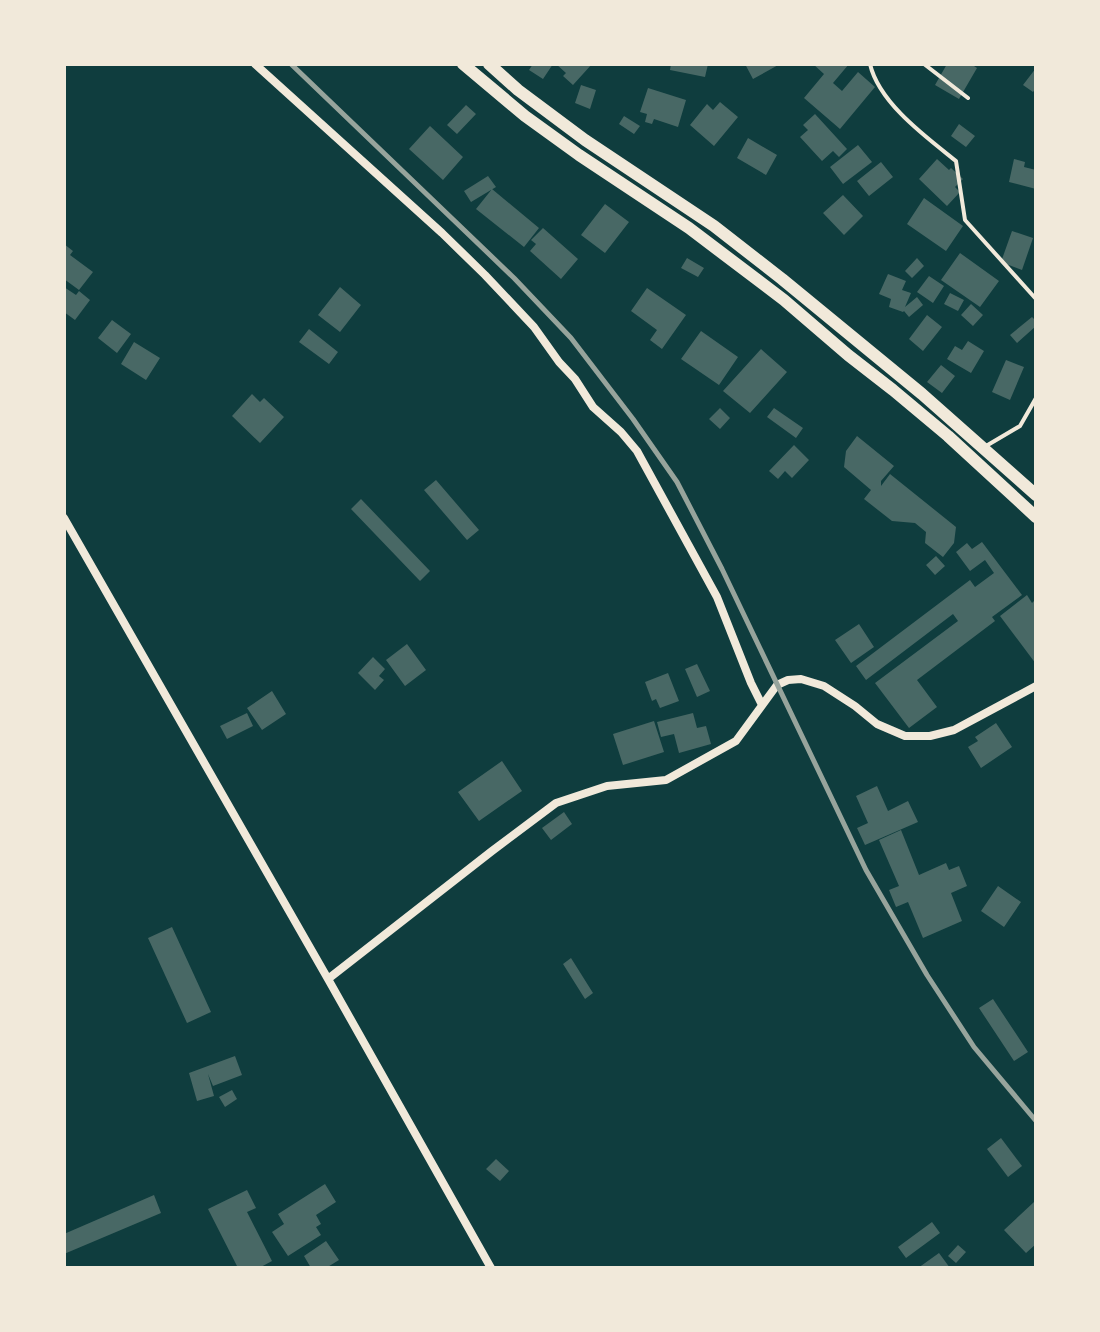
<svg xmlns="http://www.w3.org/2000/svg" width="1100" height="1332" font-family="'Work Sans',sans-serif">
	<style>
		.building { fill: #486865 }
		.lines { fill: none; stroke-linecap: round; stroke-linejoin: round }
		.service { stroke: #f1e9da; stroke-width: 4 }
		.minor { stroke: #f1e9da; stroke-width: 8 }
		.primary { stroke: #f1e9da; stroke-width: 12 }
		.rail { stroke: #97a49c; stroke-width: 5 }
	</style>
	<rect width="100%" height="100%" fill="#0f3d3e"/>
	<path class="building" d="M533 64H553L543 79 529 70Z
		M556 64H592L573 85 563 76 566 73Z
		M671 64H708L705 77 670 70Z
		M745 64H780L753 79Z
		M813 64H849L833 83 842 91 858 72 875 87 840 129 804 98 824 74Z
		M947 64H971L977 68 959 99 935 85Z
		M1036 68V88L1033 92 1023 85Z
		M581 85 596 90 590 109 575 103Z
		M648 88 686 100 678 127 654 119 652 124 645 122 647 114 640 112Z
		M720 102 738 117 714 146 690 125 707 104 713 110Z
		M466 105 476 114 457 134 447 125Z
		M815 114 847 149 839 157 833 151 822 161 800 137 808 130 803 125Z
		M624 116 640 126 634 134 619 124Z
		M959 124 975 136 966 147 951 136Z
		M430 126 463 157 443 180 409 149Z
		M748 138 777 155 766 175 737 158Z
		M858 145 872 162 843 184 830 167Z
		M937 159 949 170 951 168 963 179 955 187 960 192 947 206 919 179Z
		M1014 159 1025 162 1024 167 1036 170V189L1009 182Z
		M881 162 893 177 869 196 857 181Z
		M488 176 496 187 471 202 464 191Z
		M492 189 539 228 524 247 476 209Z
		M843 195 863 216 844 235 823 213Z
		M924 198 963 226 946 251 907 224Z
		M605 204 629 222 605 253 581 235Z
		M543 228 578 259 561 279 530 251 536 244 531 240Z
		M1012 231 1033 238 1022 270 1001 262Z
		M64 244 73 251 70 255 93 272 79 290 64 279Z
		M960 253 999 281 980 307 941 280Z
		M687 258 704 268 698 277 681 268Z
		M917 258 924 266 912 278 905 271Z
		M888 274 906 281 902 290 911 293 905 307 917 297 923 305 909 317 904 311 903 312 889 307 891 299 879 294Z
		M929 276 944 286 933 303 917 292Z
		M64 287 76 295 79 291 90 300 75 320 64 312Z
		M340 287 361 305 340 332 318 315Z
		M647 288 686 315 662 349 650 340 657 330 631 311Z
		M950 293 964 300 958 311 944 304Z
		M971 304 983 315 973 326 961 315Z
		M927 315 942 327 923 351 909 339Z
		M1032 317 1036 321V326L1017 343 1010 335Z
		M112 320 131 334 117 353 98 338Z
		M309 329 338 352 329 364 299 342Z
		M701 331 738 357 719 385 681 359Z
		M968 341 984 351 971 373 947 359 955 346 962 350Z
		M134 342 160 358 146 380 121 364Z
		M761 349 787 372 750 413 723 391Z
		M1006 360 1024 367 1010 400 992 392Z
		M941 365 955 376 942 393 927 382Z
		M252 394 260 402 264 398 284 417 260 443 232 416Z
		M720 408 730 418 720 429 709 419Z
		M774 408 803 428 796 438 767 417Z
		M857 436 894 466 881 481V486L890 474 956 527 954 543 943 557 925 543 926 532 915 523 892 521 864 499 871 490 844 467 846 451Z
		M794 445 809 460 792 478 785 471 778 479 769 471Z
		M436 480 479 530 467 540 424 490Z
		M361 499 430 571 420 581 351 509Z
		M982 542 1022 595 992 617 995 621 917 680 937 707 909 728 875 683 958 621 953 614 866 680 856 666 970 580 975 587 994 573 985 560 970 571 956 552 967 543 972 549Z
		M936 556 945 566 935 575 926 565Z
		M1027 595 1032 603 1036 599V664L1000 616Z
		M859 624 874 647 851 663 835 640Z
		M407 644 426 670 405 686 386 660Z
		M373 657 385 669 379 676 384 680 375 690 358 673Z
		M697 664 710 691 697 697 685 669Z
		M668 673 679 701 660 708 656 699 652 701 645 682Z
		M272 691 286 714 262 730 247 708Z
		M247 713 253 726 227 739 220 726Z
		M693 713 697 728 706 726 711 744 679 753 674 734 661 737 657 722Z
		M654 721 664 752 623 765 613 734Z
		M996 723 1012 747 981 768 968 747 978 741 975 737Z
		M502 761 522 791 479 821 458 792Z
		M877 786 888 811 908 801 918 822 865 845 857 828 868 823 856 796Z
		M564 812 572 824 551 840 542 828Z
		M901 830 919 875 946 863 949 870 959 866 967 886 951 893 962 921 923 938 908 902 896 907 889 890 899 886 879 840Z
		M998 886 1021 902 1004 927 981 911Z
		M172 927 211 1012 187 1023 148 938Z
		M571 958 593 993 585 999 563 964Z
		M993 999 1028 1052 1014 1061 979 1008Z
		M235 1056 242 1075 213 1086 208 1074 214 1096 197 1101 189 1073Z
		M232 1090 237 1099 225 1107 219 1097Z
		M1001 1138 1022 1166 1008 1177 987 1149Z
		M496 1159 509 1171 500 1181 486 1169Z
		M325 1184 336 1202 316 1215 321 1224 316 1227 321 1235 288 1256 272 1232 284 1224 278 1214Z
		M247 1190 256 1208 247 1212 272 1261 259 1268H238L208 1209Z
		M154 1195 161 1213 64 1254V1234Z
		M1034 1202 1036 1204V1244L1026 1253 1004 1230Z
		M932 1222 940 1233 906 1258 898 1247Z
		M326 1241 339 1260 326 1268H311L304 1256Z
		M958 1245 966 1252 956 1263 948 1256Z
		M939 1253 950 1268H918Z"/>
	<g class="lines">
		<path class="service" d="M870 64C879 103 926 137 956 161L965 220 1036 299
			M924 64 968 98
			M986 446 1020 426 1036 398"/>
		<path class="minor" d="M255 64 442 233 485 275 534 327 559 362 575 379 593 407 621 432 637 451 717 597 751 683 762 705
			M64 518 328 979 491 1268
			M328 979 492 851 556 803 607 786 666 780 736 741 777 685 788 680 801 679 824 686 855 706 877 724 905 736H930L954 730 1036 686"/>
		<path class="primary" d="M463 64 525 116 579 155 689 228 784 300 848 355 893 390 948 436 1036 517
			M489 64 518 90 585 140 714 226 782 279 922 394 1036 495"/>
		<path class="rail" d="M291 64 514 278 571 338 633 419 677 482 722 569 866 870 927 975 974 1047 1036 1121"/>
	</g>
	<rect width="1100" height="1332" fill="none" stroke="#f1e9da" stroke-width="132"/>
</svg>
